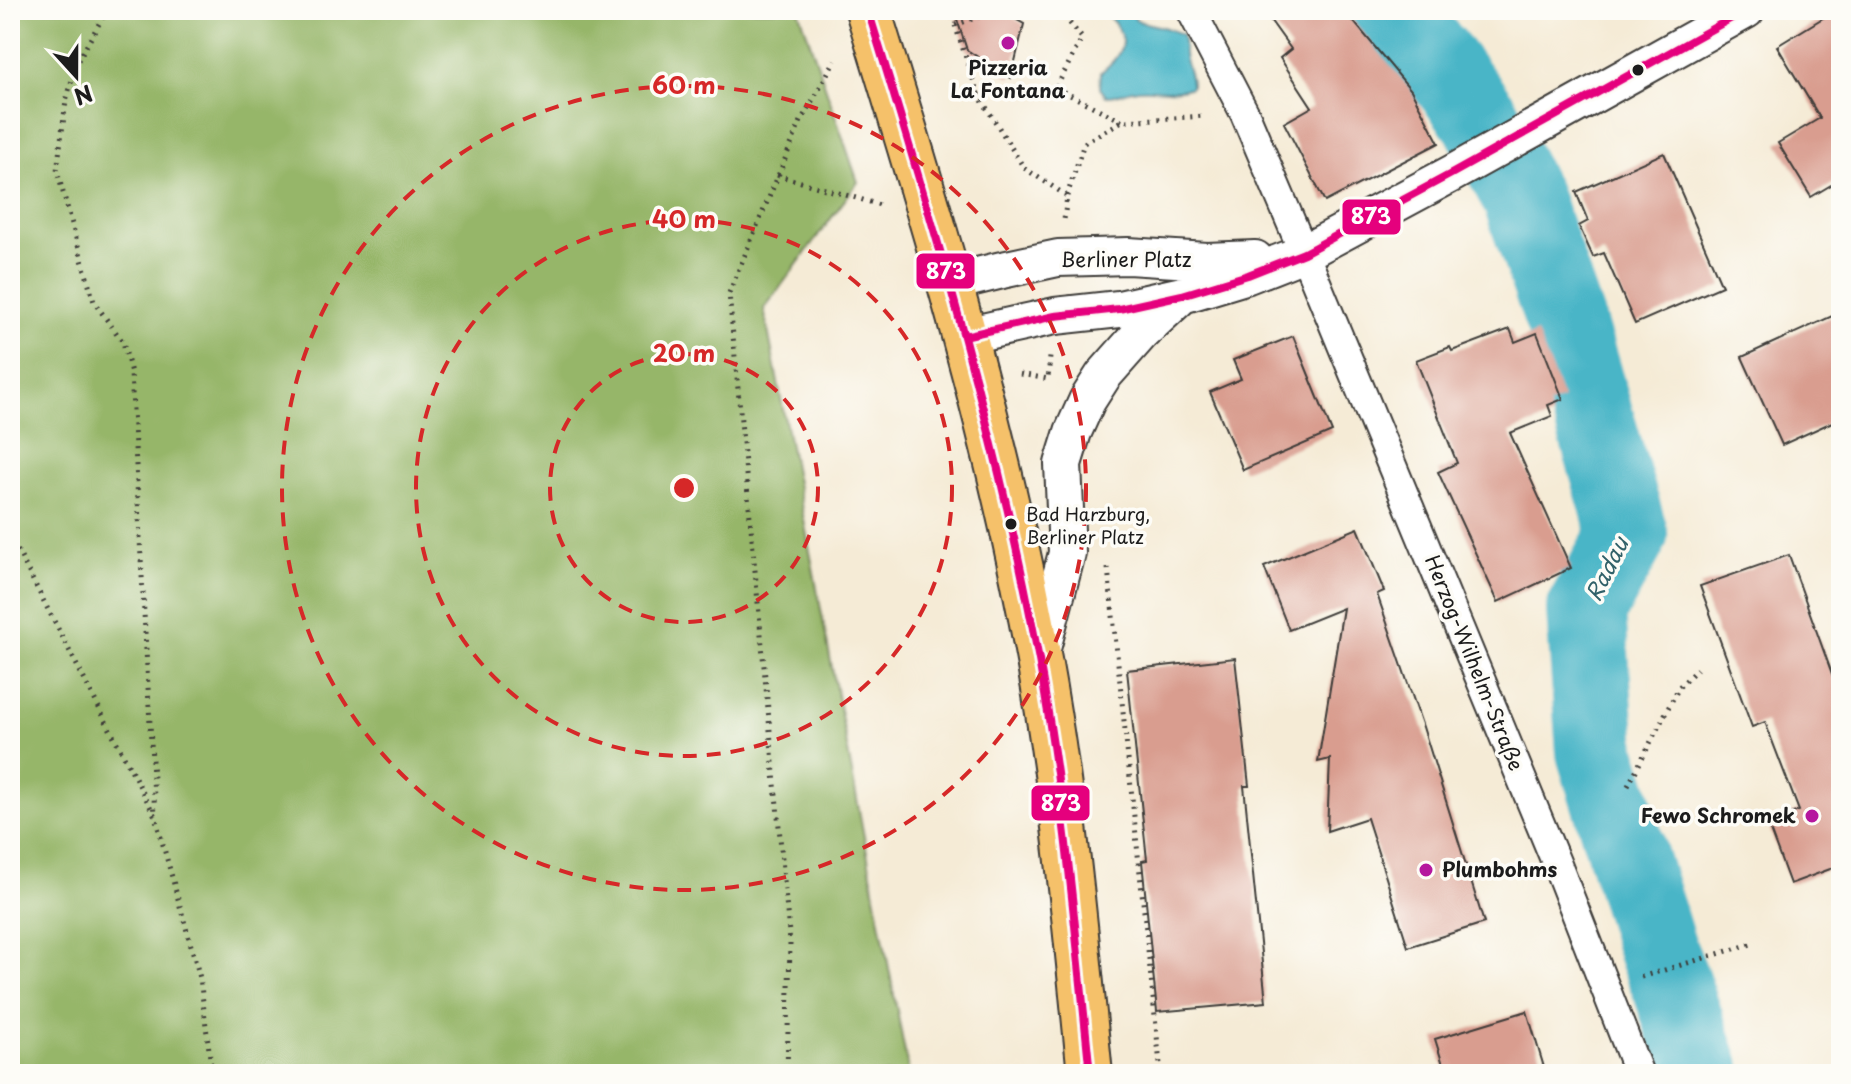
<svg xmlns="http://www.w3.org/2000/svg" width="1851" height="1084" font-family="'Playpen Sans',sans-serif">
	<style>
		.forest { fill: #96b669; stroke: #596942; stroke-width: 2 }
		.water { fill: #4ab5c7; stroke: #336872; stroke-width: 2 }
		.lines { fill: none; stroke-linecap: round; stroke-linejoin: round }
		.stream { stroke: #4ab5c7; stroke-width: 14 }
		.river { stroke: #4ab5c7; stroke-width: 80 }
		.building { fill: #d99d8f }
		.pedestrian-casing { stroke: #3d3b38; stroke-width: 32 }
		.minor-casing { stroke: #3d3b38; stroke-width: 40 }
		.primary-casing { stroke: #3d3b38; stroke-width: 48 }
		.path { stroke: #3d3b38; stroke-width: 5; stroke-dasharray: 2 6; stroke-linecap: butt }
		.pedestrian { stroke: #fff; stroke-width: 28 }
		.minor { stroke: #fff; stroke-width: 36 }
		.primary { stroke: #f5c16b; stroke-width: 44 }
		.bus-1-casing { stroke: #fdfcf7; stroke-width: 14 }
		.bus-1 { stroke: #e5007d; stroke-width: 8 }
		.ring { fill: none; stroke: #d62828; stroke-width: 4; stroke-dasharray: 14 10 }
		.poi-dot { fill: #b5179e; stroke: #fdfcf7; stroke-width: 3 }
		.bus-dot { fill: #1c1c1c; stroke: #fdfcf7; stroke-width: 3 }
		.labels { text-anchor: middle; stroke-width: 7; stroke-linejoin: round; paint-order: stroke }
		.bus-label { font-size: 18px; fill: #1c1c1c; stroke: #fdfcf7; text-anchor: start }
		.poi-label { font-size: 20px; font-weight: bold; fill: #1c1c1c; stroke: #fdfcf7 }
		.street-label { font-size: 20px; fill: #1c1c1c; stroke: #fdfcf7 }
		.water-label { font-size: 22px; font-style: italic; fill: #316169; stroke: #fdfcf7 }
		.centre { fill: #d62828; stroke: #fdfcf7; stroke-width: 4 }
		.ring-label { font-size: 24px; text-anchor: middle; font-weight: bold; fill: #d62828; stroke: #fdfcf7; stroke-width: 7; stroke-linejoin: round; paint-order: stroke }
		.line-badge { stroke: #fdfcf7; stroke-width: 3 }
		.badge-label { font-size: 22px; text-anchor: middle; font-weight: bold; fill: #fff }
	</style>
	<rect width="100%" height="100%" fill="#fdfcf7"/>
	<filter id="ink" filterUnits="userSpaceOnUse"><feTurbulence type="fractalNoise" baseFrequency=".0125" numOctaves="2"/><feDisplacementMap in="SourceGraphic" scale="16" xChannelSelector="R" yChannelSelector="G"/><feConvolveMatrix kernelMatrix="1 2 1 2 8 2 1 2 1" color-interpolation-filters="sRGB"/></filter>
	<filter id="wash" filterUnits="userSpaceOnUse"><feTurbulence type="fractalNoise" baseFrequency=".006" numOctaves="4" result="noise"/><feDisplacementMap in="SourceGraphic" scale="32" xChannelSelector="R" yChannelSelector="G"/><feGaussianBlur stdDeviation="1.8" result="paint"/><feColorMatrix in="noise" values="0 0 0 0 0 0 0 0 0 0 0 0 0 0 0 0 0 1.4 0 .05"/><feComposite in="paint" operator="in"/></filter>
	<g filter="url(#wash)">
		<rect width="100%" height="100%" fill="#f5ebd6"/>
		<path class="forest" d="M10 10H799L858 182 764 309 909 1074H10Z"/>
		<path class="water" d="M1101 10H1131L1135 19 1141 22 1163 27 1182 34C1184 41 1183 47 1184 54 1185 65 1192 75 1191 87 1175 94 1155 87 1138 89 1127 90 1117 97 1106 96L1100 88 1101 72C1129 50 1129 33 1101 10Z"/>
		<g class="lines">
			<path class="stream" d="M1236 10H1237"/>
			<path class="river" d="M1388 10 1433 56 1481 119 1522 198 1568 329 1628 534 1586 610 1596 752 1658 953 1671 984 1702 1074"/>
		</g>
		<g id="blocks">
			<path class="building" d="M954 10H1008L1010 16 1024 24 1011 78 967 50Z
				M1263 10H1344L1411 90 1439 143 1325 202 1284 123 1312 107 1280 58 1291 49Z
				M1836 10H1841V179L1811 197 1778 143 1820 118 1777 46Z
				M1664 153 1722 286 1635 324 1604 253 1593 257 1579 226 1588 221 1576 192Z
				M1841 312V418L1782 445 1742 357Z
				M1510 329 1515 342 1537 333 1563 399 1548 405 1552 416 1510 433 1571 568 1498 602 1438 472 1457 463 1416 360 1450 347 1452 351Z
				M1293 336 1332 432 1243 470 1210 392 1241 379 1233 360Z
				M1358 528 1384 591 1377 594 1423 727 1484 923 1408 947 1367 818 1327 831 1330 759 1318 762 1343 608 1289 630 1264 567Z
				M1789 555 1841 699V865L1790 884 1767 822 1799 811 1765 722 1752 727 1700 586Z
				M1235 658 1249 786H1244L1266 1002 1157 1012 1142 861 1147 860 1127 670Z
				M1527 1011 1546 1074H1446L1435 1039Z"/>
		</g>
	</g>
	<g filter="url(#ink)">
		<use href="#blocks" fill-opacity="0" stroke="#3d3b38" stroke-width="2"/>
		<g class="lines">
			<defs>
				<path id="pedestrian" d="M1191 10 1245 114 1304 253 1556 862 1639 1074"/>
				<path id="minor" d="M949 283 1002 270 1058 258 1128 256 1207 261 1255 259
					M964 336 1055 316 1119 309 1182 295 1248 275 1304 253 1453 173 1746 10
					M1039 660 1067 553 1063 464 1073 432 1087 401 1103 376 1141 333 1181 296"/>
				<path id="primary" d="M868 10C934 224 999 439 1039 660 1064 796 1076 936 1090 1074"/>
			</defs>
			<use href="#pedestrian" class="pedestrian-casing"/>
			<use href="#minor" class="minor-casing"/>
			<use href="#primary" class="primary-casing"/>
			<path class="path" d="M107 10 77 62 66 101 57 171 94 302 123 342 131 373 155 816
				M950 10 978 94 1024 168 1067 196 1064 220
				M955 25 998 10
				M1056 88 1122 121
				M978 94 1056 88 1082 38 1059 10
				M777 175 880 205
				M1067 196 1084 143 1122 121 1206 116
				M1020 374 1048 379 1050 357
				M10 536 155 816 200 978 212 1074
				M1108 568 1161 1074
				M1628 786 1679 687 1697 669
				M1641 977 1751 944
				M787 1074 790 944 729 293 801 121 835 60"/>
			<use href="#pedestrian" class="pedestrian"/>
			<use href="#minor" class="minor"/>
			<use href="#primary" class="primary"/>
			<defs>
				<path id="bus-1" d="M868 10C934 224 998 439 1039 660 1064 796 1076 936 1090 1074
					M964 336 1055 316 1119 309 1182 295 1248 275 1304 253 1453 173 1746 10"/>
			</defs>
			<use href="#bus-1" class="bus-1-casing"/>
			<use href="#bus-1" class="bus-1"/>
		</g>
	</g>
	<g class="ring">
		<circle cx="684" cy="488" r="134"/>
		<circle cx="684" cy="488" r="268"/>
		<circle cx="684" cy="488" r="402"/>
	</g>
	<g class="poi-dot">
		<circle cx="1008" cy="43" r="8"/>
		<circle cx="1812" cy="816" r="8"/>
		<circle cx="1426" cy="870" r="8"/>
	</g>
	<g class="bus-dot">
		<circle cx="1638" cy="70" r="7"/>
		<circle cx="1011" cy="524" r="7"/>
	</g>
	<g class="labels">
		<g class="bus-label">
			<text x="1026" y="521">Bad Harzburg,<tspan x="1026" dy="23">Berliner Platz</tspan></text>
		</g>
		<g class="poi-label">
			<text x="1008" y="75">Pizzeria<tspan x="1008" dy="23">La Fontana</tspan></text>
			<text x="1796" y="823" text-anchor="end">Fewo Schromek</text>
			<text x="1442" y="877" text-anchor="start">Plumbohms</text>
		</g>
		<g class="street-label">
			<text x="1126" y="267">Berliner Platz</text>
			<text transform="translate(1474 663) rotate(68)" y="7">Herzog-Wilhelm-Straße</text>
		</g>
		<g class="water-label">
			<text transform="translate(1607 569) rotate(-64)" y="8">Radau</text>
		</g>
	</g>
	<circle cx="684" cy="488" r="12" class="centre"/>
	<g class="ring-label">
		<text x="684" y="94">60 m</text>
		<text x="684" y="228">40 m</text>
		<text x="684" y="362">20 m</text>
	</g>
	<g class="line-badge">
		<rect x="1341" y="198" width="61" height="38" rx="8" fill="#e5007d"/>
		<rect x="915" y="252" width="61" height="38" rx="8" fill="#e5007d"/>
		<rect x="1030" y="784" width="61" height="38" rx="8" fill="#e5007d"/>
	</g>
	<g class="badge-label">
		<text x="1371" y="224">873</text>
		<text x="946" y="279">873</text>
		<text x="1061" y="811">873</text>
	</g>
	<rect width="1851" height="1084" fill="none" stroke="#fdfcf7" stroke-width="40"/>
	<g transform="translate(76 76) rotate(159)" stroke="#fdfcf7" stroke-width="6" paint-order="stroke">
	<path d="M0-6L14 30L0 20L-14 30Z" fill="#1c1c1c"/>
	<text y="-12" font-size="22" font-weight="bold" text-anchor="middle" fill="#1c1c1c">N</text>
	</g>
</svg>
